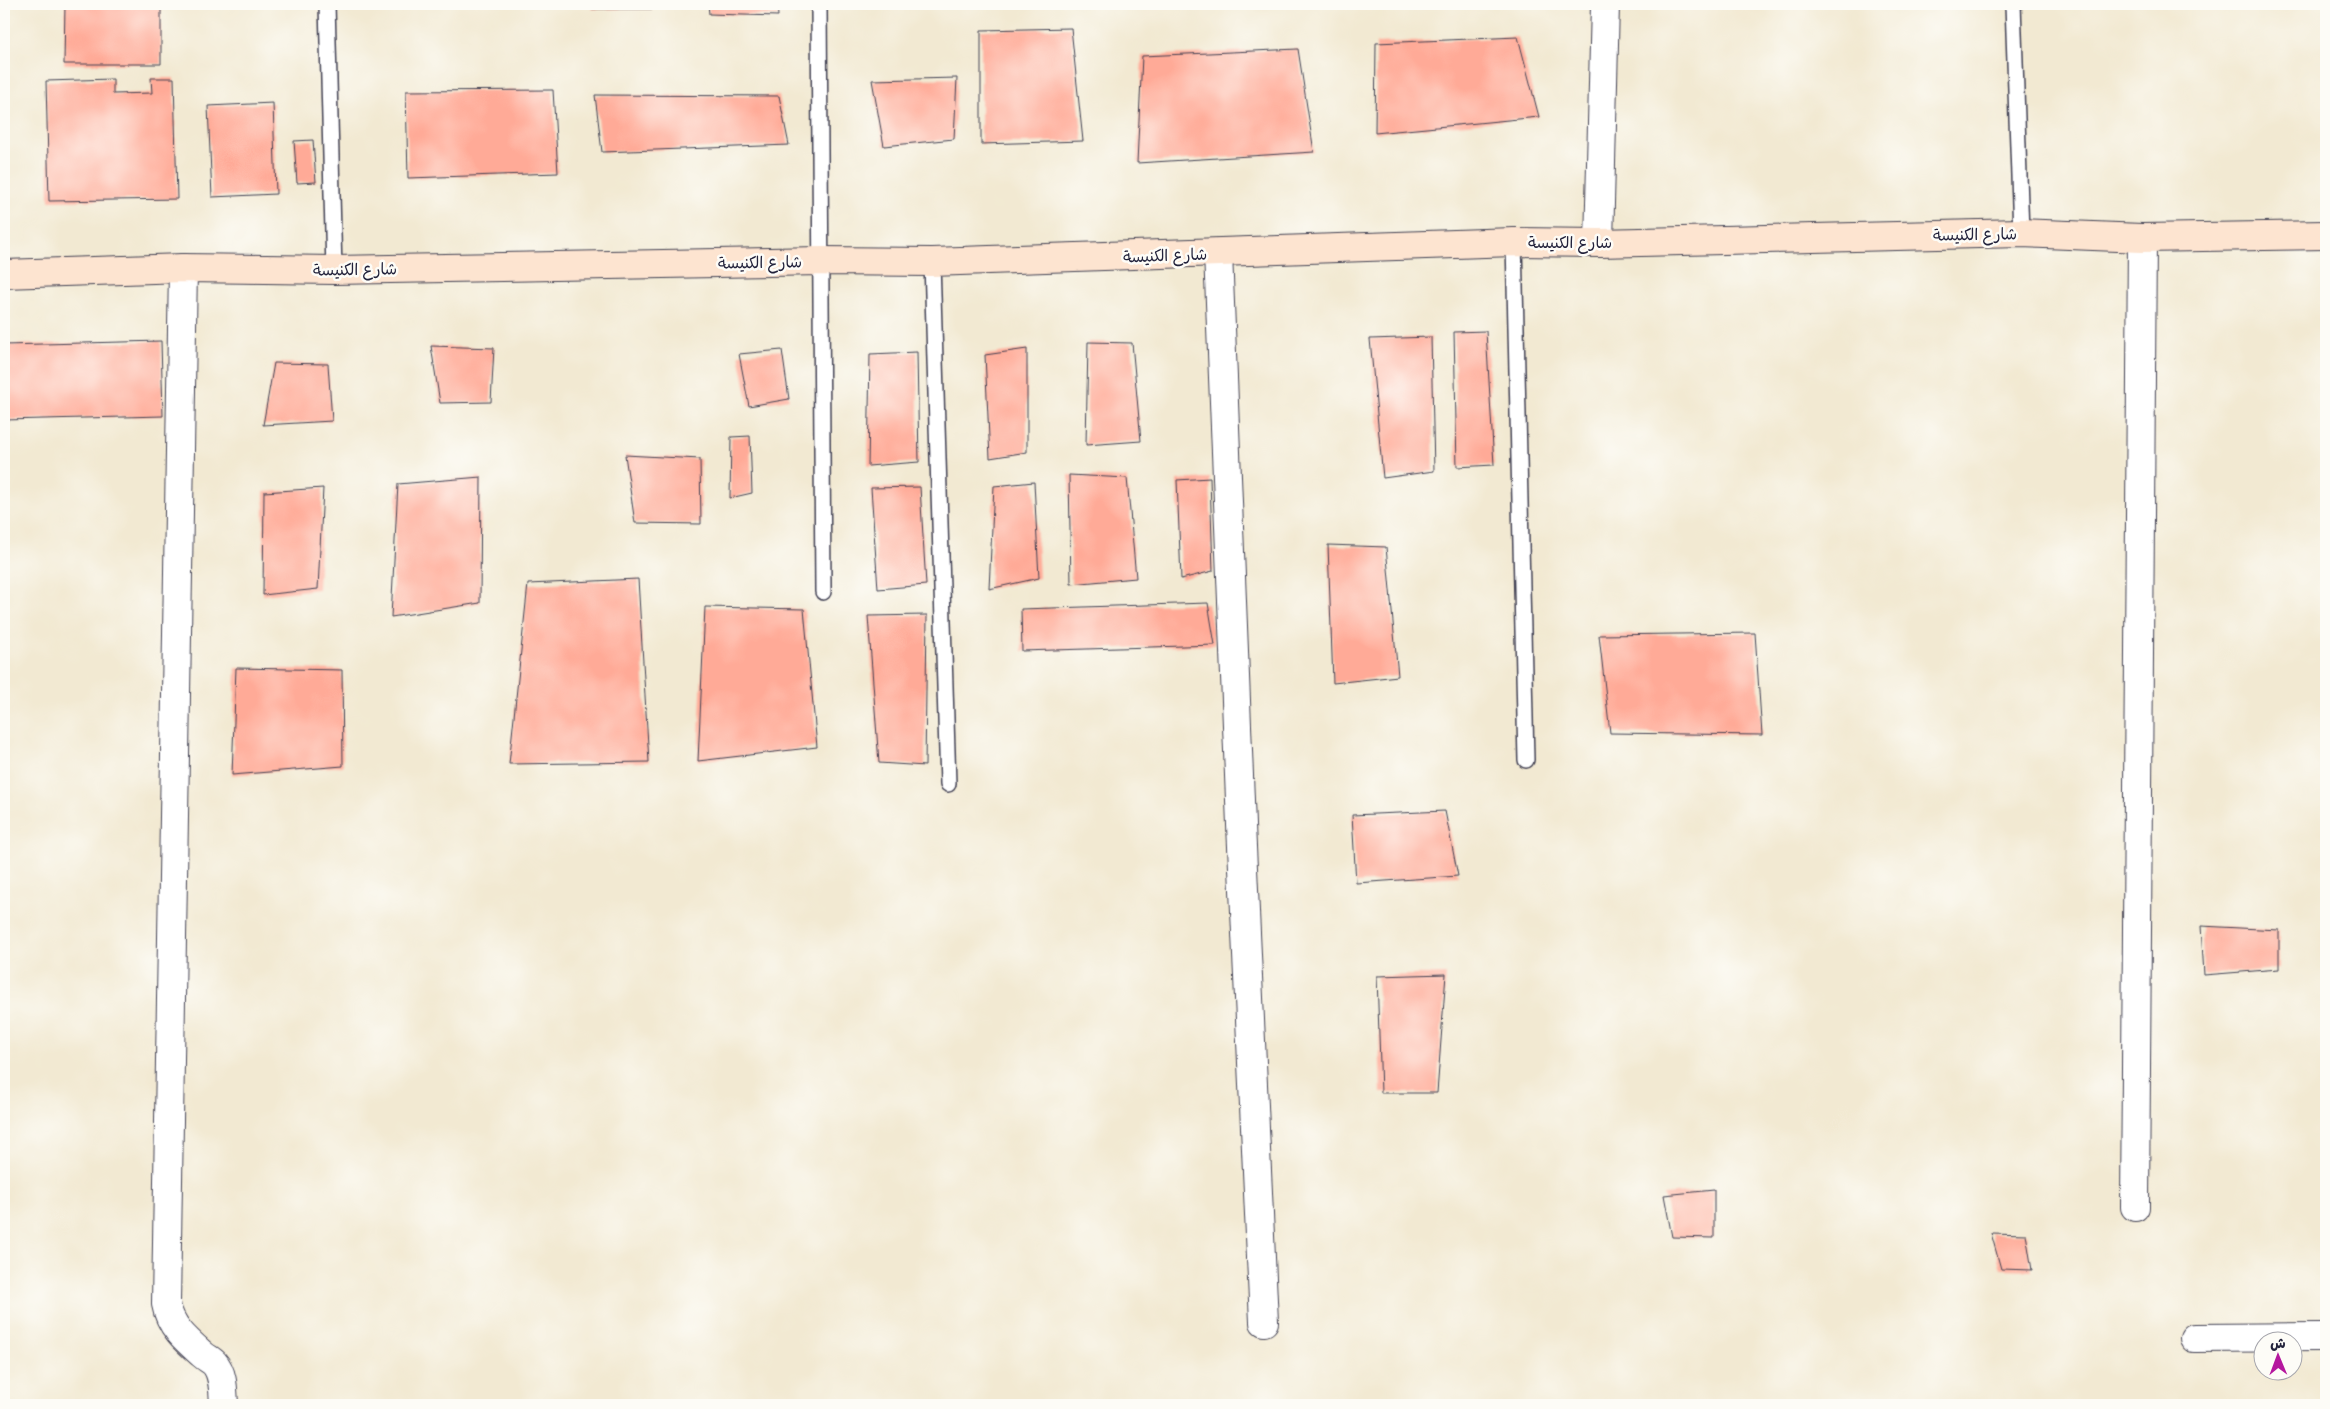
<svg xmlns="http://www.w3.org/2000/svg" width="2330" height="1409" font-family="Sriracha,'Playpen Sans Arabic',sans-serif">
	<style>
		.building { fill: #ffaa97 }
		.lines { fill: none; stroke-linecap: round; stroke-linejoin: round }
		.lane-casing { stroke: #414052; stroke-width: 18 }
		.street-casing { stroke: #414052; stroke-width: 30 }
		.secondary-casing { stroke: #414052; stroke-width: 30 }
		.lane { stroke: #fff; stroke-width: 15 }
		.street { stroke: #fff; stroke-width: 28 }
		.secondary { stroke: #fde4d0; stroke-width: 28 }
		.labels { text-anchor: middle; stroke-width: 5; stroke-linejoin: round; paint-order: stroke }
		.street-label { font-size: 16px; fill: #22223b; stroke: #fdfcf7 }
	</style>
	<rect width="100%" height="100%" fill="#fdfcf7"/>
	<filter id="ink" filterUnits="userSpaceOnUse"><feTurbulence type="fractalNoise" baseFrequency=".02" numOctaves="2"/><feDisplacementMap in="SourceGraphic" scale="10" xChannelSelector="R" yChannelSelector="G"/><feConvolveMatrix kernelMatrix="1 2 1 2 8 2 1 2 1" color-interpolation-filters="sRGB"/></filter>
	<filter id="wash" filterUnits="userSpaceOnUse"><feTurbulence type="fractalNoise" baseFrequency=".0096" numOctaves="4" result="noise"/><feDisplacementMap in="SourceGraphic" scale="20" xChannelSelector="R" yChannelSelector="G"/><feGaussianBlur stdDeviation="1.12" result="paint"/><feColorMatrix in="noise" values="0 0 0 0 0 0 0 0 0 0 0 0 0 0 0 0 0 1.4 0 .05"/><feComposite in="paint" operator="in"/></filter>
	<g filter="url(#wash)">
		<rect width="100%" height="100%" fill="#f2e9d2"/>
		<g id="blocks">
			<path class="building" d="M65 4H161V64H64Z
				M591 4H652V9H591Z
				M708 4H777L778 16 709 14Z
				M1071 28 1083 141 981 144V30Z
				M1518 37 1539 117 1375 133 1376 43Z
				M1298 49 1314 152 1137 163 1142 56Z
				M151 78H174L177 199 49 201 46 81 113 79V94L152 93Z
				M957 78 954 139 884 146 872 80Z
				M553 90 558 173 408 178 406 91Z
				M595 95 779 96 789 145 602 152Z
				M273 103 276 194 212 197 208 106Z
				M313 140 316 182 297 183 294 141Z
				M1486 331 1494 465 1457 467 1454 332Z
				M1431 337 1434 471 1383 478 1370 339Z
				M161 341 163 416 4 420V345Z
				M1088 342 1132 343 1141 441 1086 445Z
				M431 346 494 348 491 402 440 403Z
				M1027 349V452L990 458 985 355Z
				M782 350 789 399 749 406 739 354Z
				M917 352 919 462 868 466 870 354Z
				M274 363 328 364 332 421 263 425Z
				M750 436 752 493 730 498 731 437Z
				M625 455 700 459 701 524 635 523Z
				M1069 475 1127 478 1136 578 1071 584Z
				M481 477 480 603 391 617 398 484Z
				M1210 478 1213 571 1181 579 1177 480Z
				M1034 482 1039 578 989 589 994 486Z
				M920 487 926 585 878 589 871 488Z
				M323 488 318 589 263 595 264 492Z
				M1328 545 1386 547 1398 676 1333 683Z
				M638 579 649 762 509 764 528 584Z
				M1208 603 1215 645 1022 651 1021 609Z
				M705 607 804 609 817 747 698 761Z
				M927 615 925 766 879 763 868 616Z
				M1755 633 1762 735 1610 733 1599 635Z
				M236 668 342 670 343 766 232 775Z
				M1445 811 1458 876 1356 883 1352 815Z
				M2201 926 2279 930V969L2204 975Z
				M1446 974 1437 1093H1381L1377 976Z
				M1714 1190V1238L1672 1237 1664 1195Z
				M1991 1233 2026 1234 2032 1270 2001 1269Z"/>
		</g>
	</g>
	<g filter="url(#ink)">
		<use href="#blocks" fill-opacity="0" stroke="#414052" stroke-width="1"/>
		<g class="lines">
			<defs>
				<path id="lane" d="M327 4 334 270
					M819 4 823 592
					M2013 4 2021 233
					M1514 242 1526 760
					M932 262 948 784"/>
				<path id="street" d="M1599 243 1605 4
					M1218 253 1241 825 1264 1322
					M183 268 166 1304C170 1326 185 1339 202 1354 205 1357 211 1360 214 1363 224 1374 223 1392 224 1405
					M2135 1207 2142 238
					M2194 1338 2326 1337"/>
				<path id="secondary" d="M4 274 183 268 334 270 821 261 932 262 1514 242 1599 243 2021 233 2142 238 2326 235"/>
			</defs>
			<use href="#lane" class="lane-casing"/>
			<use href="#street" class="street-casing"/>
			<use href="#secondary" class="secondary-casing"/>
			<use href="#lane" class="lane"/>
			<use href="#street" class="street"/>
			<use href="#secondary" class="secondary"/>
		</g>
	</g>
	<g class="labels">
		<g class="street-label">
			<text transform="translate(1975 234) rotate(-1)" y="6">شارع الكنيسة</text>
			<text x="1570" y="248">شارع الكنيسة</text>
			<text transform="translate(1165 255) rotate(-2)" y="6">شارع الكنيسة</text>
			<text transform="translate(760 262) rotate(-1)" y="6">شارع الكنيسة</text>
			<text transform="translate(355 269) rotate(-1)" y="6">شارع الكنيسة</text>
		</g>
	</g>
	<rect width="2330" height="1409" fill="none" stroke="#fdfcf7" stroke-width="20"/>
	<g transform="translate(2278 1356) rotate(359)"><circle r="24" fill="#fdfcf7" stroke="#a5a5ac"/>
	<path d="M0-4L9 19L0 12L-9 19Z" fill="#b5179e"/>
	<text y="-8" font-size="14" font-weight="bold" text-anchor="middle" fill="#22223b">ش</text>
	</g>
</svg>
